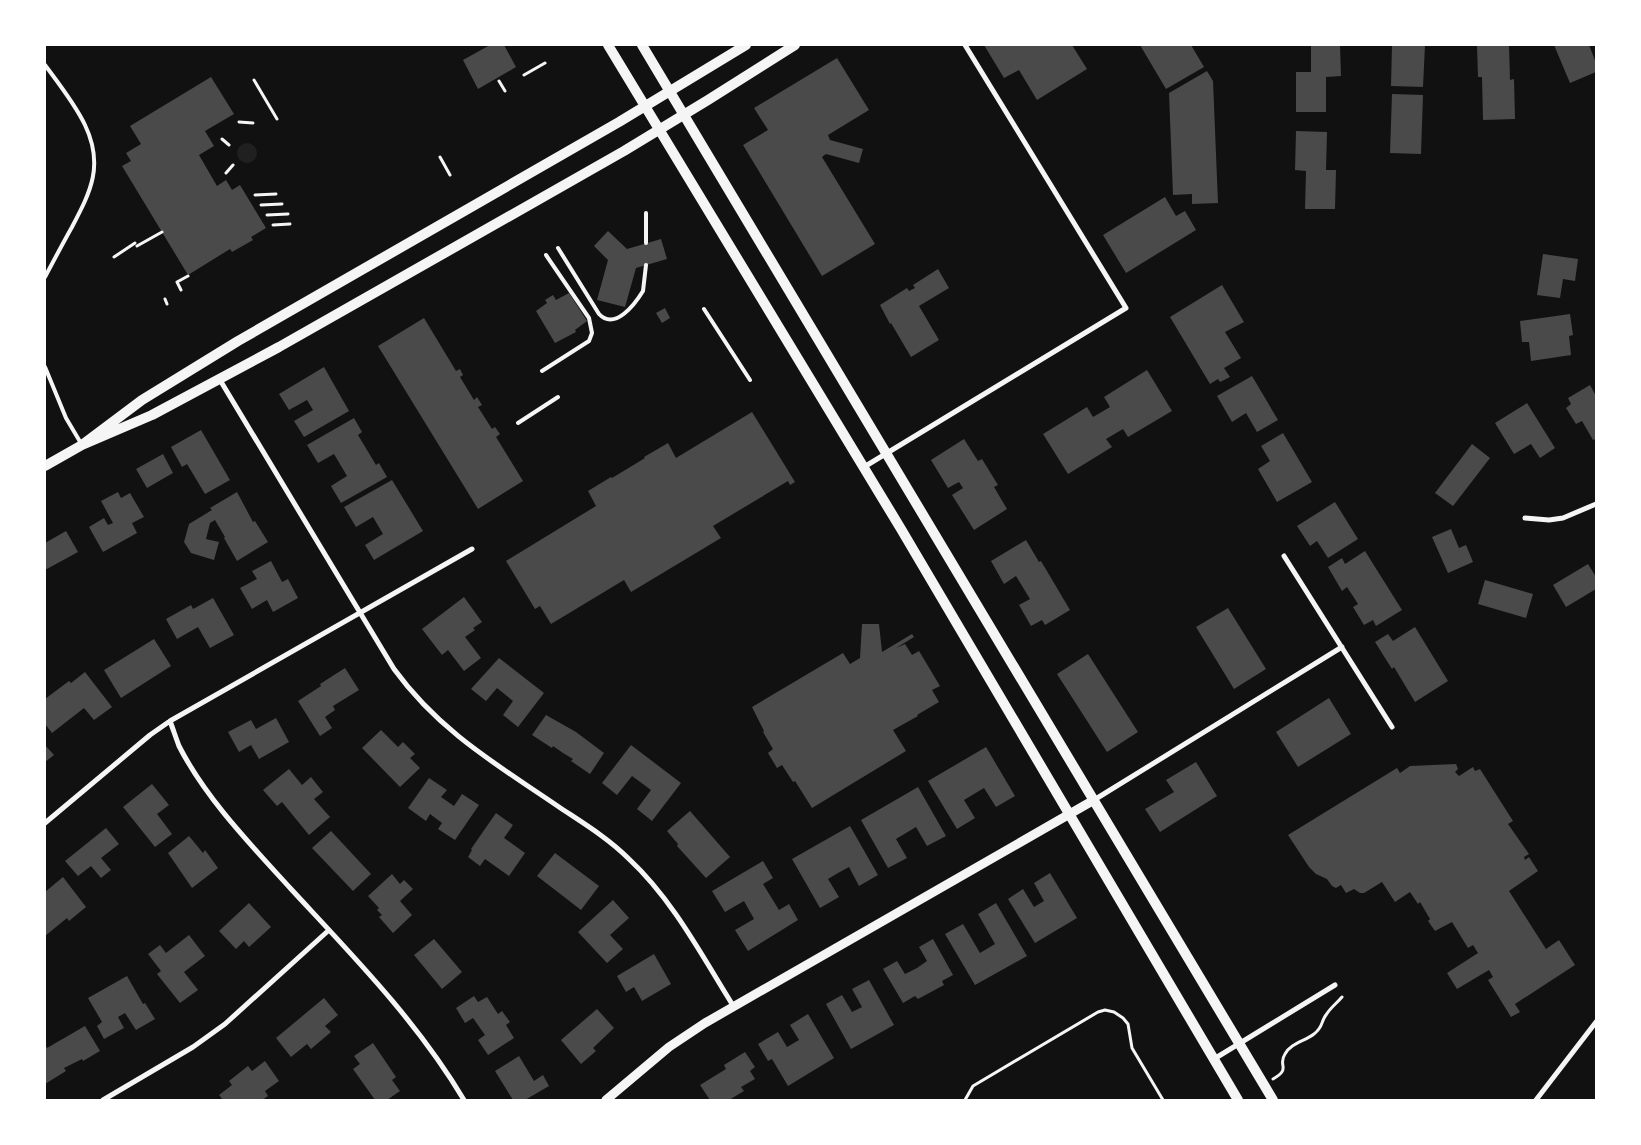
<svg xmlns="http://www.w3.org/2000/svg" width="1641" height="1145" font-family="Signika,sans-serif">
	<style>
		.green { fill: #202020 }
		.building { fill: #4a4a4a }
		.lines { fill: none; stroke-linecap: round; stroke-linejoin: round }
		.path { stroke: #f5f5f5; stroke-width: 3 }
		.service { stroke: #f5f5f5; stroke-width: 4 }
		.minor { stroke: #f5f5f5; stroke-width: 5 }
		.tertiary { stroke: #f5f5f5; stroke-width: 9 }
		.secondary { stroke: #f5f5f5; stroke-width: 10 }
	</style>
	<rect width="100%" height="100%" fill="#111"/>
	<path class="green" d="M237 153a10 10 0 1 1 20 0a10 10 0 1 1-20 0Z"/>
	<path class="building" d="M490 45H504L516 67 478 89 463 60Z
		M984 45H1072L1087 69 1037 100 1019 70 1004 78Z
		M1140 45H1191L1204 67 1166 89Z
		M1311 45H1340L1341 76 1326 77V112H1296V72H1311Z
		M1392 45H1425L1423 87 1391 86Z
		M1477 45H1509L1510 80 1514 79 1515 119 1483 120 1482 77H1478Z
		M1554 45H1589L1596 63V72L1570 83Z
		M837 58 869 110 828 135 830 140 863 149 859 163 826 154 822 157 875 244 822 276 743 145 768 130 754 108Z
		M1207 71 1213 81 1218 203 1192 204V194L1173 195 1169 93Z
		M211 77 234 114 205 131 214 146 199 155 217 186 226 180 232 190 240 185 266 228 251 237 253 240 232 252 230 249 188 275 122 166 131 161 126 153 141 144 130 126Z
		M1392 94 1423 95 1421 154 1390 153Z
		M1296 131 1327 132 1326 170H1336L1335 209H1305L1306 171 1295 170Z
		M1165 197 1176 216 1185 211 1196 230 1126 273 1103 235Z
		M608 231 627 249 661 239 667 259 636 268 625 307 597 300 608 260 594 246Z
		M1543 254 1578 259 1575 281 1563 279 1560 298 1537 295Z
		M938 269 949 288 919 306 939 340 911 357 891 323 890 324 880 305 907 288 909 291 915 288 913 285Z
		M1222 285 1244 322 1225 332 1241 358 1224 368 1230 377 1220 382 1218 379 1210 384 1170 317Z
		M569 293 587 321 575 330 576 332 555 343 536 311 547 303 545 300 553 295 556 300Z
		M665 308 670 318 662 323 656 313Z
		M1570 314 1573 335 1569 336 1571 355 1531 361 1529 342H1522L1520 321Z
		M424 318 456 371 460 369 463 375 460 377 474 400 477 397 482 405 478 407 492 429 495 427 500 434 496 437 523 481 478 509 378 346Z
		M324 367 349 411 304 437 294 421 313 410 307 400 289 410 279 394Z
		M1147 370 1172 411 1128 437 1123 429 1106 439 1112 447 1068 474 1043 434 1087 407 1093 417 1110 407 1104 397Z
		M1252 376 1278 420 1257 432 1246 413 1232 422 1217 396Z
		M1590 385 1596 396V439L1593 440 1582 421 1576 424 1566 408 1571 404 1568 398Z
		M1527 403 1555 448 1540 458 1531 444 1514 454 1495 423Z
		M752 412 795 482 790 485 788 481 713 526 721 538 631 592 624 580 551 624 540 606 535 609 506 561 596 506 588 491 611 477 612 478 645 458 644 457 668 443 676 458Z
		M354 418 362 432 358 435 376 465 379 463 387 477 341 503 331 486 347 476 334 454 318 463 307 445Z
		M201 430 230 480 205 494 187 464 182 467 171 447Z
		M1283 433 1312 482 1277 502 1258 469 1270 461 1261 446Z
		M964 439 978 461 982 459 998 485 994 487 1007 509 974 530 952 495 963 488 959 482 948 488 931 460Z
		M1472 444 1490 458 1453 506 1435 493Z
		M163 454 173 473 147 488 136 469Z
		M392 480 423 531 374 560 365 545 383 534 373 517 356 527 344 507Z
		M118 492 121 498 130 493 144 517 132 523 137 533 103 552 89 527 104 518 108 525 113 523 101 501Z
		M237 492 253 522 255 521 268 542 237 561 224 538 225 537 215 520 210 523 206 539 219 542 214 560 191 553 184 542 189 524 212 510 210 508Z
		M1335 502 1358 539 1328 558 1317 541 1310 546 1297 526Z
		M1451 529 1459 548 1466 545 1473 562 1448 573 1432 537Z
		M66 531 78 552 45 570V543Z
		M1026 540 1039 562 1041 561 1070 610 1045 625 1042 620 1031 626 1019 605 1030 599 1016 576 1004 584 991 561Z
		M1365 551 1402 610 1376 626 1373 620 1364 625 1353 607 1358 604 1347 587 1342 591 1328 567 1342 558 1345 564Z
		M271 561 282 582 288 579 298 598 273 612 267 600 252 609 240 588 257 579 252 571Z
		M1588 564 1596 577V589L1566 607 1553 585Z
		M1485 580 1533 594 1526 618 1478 604Z
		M464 597 482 622 473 628 475 630 465 637 481 658 464 671 448 650 442 655 422 629Z
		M213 598 234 635 210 648 198 627 177 639 166 619 191 605 193 609Z
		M1228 608 1266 669 1234 689 1196 627Z
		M862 624H879L882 652 912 634 914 637 896 648 905 644 912 655 919 651 940 686 932 690 939 702 917 715 918 716 893 730 906 751 812 808 795 781 793 782 782 765 777 768 768 753 773 749 763 732 764 731 752 707 843 653 850 664 860 658Z
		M1415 627 1448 681 1415 702 1394 667 1392 669 1375 642 1388 634 1393 641Z
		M154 639 171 666 121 698 104 670Z
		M1088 654 1138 732 1107 752 1057 674Z
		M499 658 544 693 518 727 503 715 513 701 497 688 486 701 471 689Z
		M345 668 359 690 333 706 335 710 325 717 332 728 320 736 298 701 321 686 320 684Z
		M85 672 112 707 94 720 84 708 52 733 45 724V699L69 681 71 683Z
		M1329 698 1351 734 1298 767 1276 732Z
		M546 715 576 732 604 753 590 774 571 761 573 759 563 753 553 746 552 748 532 735Z
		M276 718 289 742 259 759 251 745 239 752 228 732 251 720 256 729Z
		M381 730 398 747 403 742 415 754 410 758 420 768 400 787 362 748Z
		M45 745 54 755 45 762Z
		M631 745 681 783 652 821 637 809 651 790 632 776 617 795 602 783Z
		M986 747 1015 796 996 807 984 788 964 800 975 818 957 829 928 781Z
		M1196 762 1217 796 1160 832 1145 809 1174 792 1166 780Z
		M1456 764 1458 769 1455 772 1459 776 1473 767 1475 771 1480 769 1513 821 1508 824 1529 854 1524 857 1525 860 1529 857 1538 871 1509 891 1546 949 1559 940 1575 965 1515 1004 1520 1012 1511 1017 1488 980 1493 977 1489 970 1457 989 1447 973 1478 953 1473 945 1468 948 1452 922 1435 931 1428 921 1430 919 1420 902 1418 904 1410 892 1395 902 1382 882 1364 893H1360L1354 889 1346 893 1341 885 1336 888 1332 886 1327 879 1316 874 1309 867 1288 835 1397 768 1400 773 1410 766Z
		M289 769 302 785 311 777 323 792 314 799 330 817 309 835 282 802 277 806 263 790Z
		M429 778 447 790 441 797 454 806 462 794 479 805 455 840 438 829 442 823 430 814 426 821 408 808Z
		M152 784 169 805 157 814 172 834 155 847 123 807Z
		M918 787 946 836 927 846 916 827 896 839 907 858 888 868 861 820Z
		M690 811 730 857 706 878 677 846 678 844 667 831Z
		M496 813 513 825 504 838 525 853 509 876 485 859 480 866 468 857 472 850 471 849Z
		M850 826 878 875 859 886 849 867 838 873 828 879 839 897 820 908 792 859Z
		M106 828 119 844 101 858 111 870 101 878 91 866 78 876 65 861Z
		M331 831 371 874 353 891 312 848Z
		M189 836 203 853 205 850 218 868 192 888 168 853Z
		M555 853 599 886 581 910 537 876Z
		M763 861 773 878 763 884 779 910 789 904 798 920 748 951 735 930 754 919 744 901 725 912 712 891Z
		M1050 873 1077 918 1035 943 1008 899 1023 889 1034 907 1044 901 1034 883Z
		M392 874 400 884 404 880 413 889 400 901 412 915 393 933 379 917 382 915 377 910 379 908 368 896Z
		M63 877 86 907 69 921 67 918 45 936V892Z
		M613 900 629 918 610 935 623 949 607 963 578 932Z
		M249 903 271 927 249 947 244 941 236 949 219 931Z
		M996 903 1027 956 975 985 945 934 963 924 980 953 995 944 978 914Z
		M189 935 205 956 184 972 198 990 180 1003 157 974 161 971 148 954 160 945 166 953Z
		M434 939 462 972 442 989 414 955Z
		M933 939 953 975 942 981 944 985 918 999 915 996 903 1003 883 969 897 961 905 974 917 968 927 961 919 947Z
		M654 954 671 984 642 1001 634 987 626 992 617 976Z
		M127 976 143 1004 145 1003 155 1019 136 1030 125 1013 118 1017 124 1028 104 1039 97 1026 102 1022 88 998Z
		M869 980 894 1025 851 1049 826 1004 842 995 852 1012 862 1007 852 989Z
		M474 996 478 1002 487 997 498 1014 502 1011 510 1022 506 1025 514 1038 488 1055 478 1040 485 1035 473 1018 465 1023 456 1008Z
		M324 998 338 1015 325 1026 331 1032 311 1049 307 1044 291 1057 276 1038Z
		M597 1009 614 1028 593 1048 596 1051 581 1064 561 1040Z
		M808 1014 834 1058 788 1086 772 1059 768 1061 758 1044 778 1032 787 1047 799 1040 790 1025Z
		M85 1026 100 1051 83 1061 82 1059 64 1068 66 1071 45 1084V1044L47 1048Z
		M373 1043 396 1077 392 1080 400 1091 387 1100H375L353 1069 360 1064 354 1056Z
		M745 1052 755 1067 750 1071 755 1079 741 1087 744 1091 729 1100H710L700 1085 726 1069 724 1065Z
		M519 1056 534 1081 543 1075 549 1086 525 1100H513L495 1071Z
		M265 1061 279 1081 265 1091 268 1096 262 1100H223L219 1095 232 1085 229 1081 248 1066 252 1071Z"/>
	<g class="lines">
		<path class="path" d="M524 75 545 63
			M254 80 277 119
			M499 81 505 91
			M239 122 253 123
			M222 139 229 145
			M440 157 450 175
			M226 173 233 165
			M255 195 276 194
			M261 205 282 204
			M267 215 288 214
			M273 225 290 224
			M137 246 162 232
			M114 257 135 243
			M181 290 177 282 188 276
			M165 299 167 304
			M1273 1079C1292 1068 1277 1066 1285 1054 1291 1043 1305 1041 1314 1034 1324 1026 1320 1023 1326 1015 1330 1008 1337 1003 1342 997
			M965 1100 973 1086 1098 1012 1105 1010 1114 1012 1123 1018 1128 1024 1132 1048 1163 1100"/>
		<path class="service" d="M45 65C59 84 75 104 85 125 104 165 91 191 72 227 63 243 54 260 45 277
			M646 213V243
			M558 248 599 314C615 331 635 304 643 291L646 265
			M704 309 750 380
			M45 367 66 418 82 445
			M542 371 589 341 592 333 589 318 546 255
			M518 423 558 397"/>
		<path class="minor" d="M220 380 394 669C440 732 496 764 559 807 583 823 608 838 629 859 673 900 702 956 734 1007
			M864 467 1126 308 965 45
			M1525 518 1549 520 1563 518 1596 504
			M1284 556 1392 727
			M170 721C173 729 176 738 179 746 206 799 252 846 291 889 353 956 417 1021 464 1100
			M1094 800 1342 647
			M45 823 150 735 170 721 472 549
			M1214 1059 1335 985
			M103 1100 193 1047 225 1024 329 930
			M1536 1100 1596 1022"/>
		<path class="tertiary" d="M606 1100 669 1047 705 1023 1094 800"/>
		<path class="secondary" d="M608 45 901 529 1238 1100
			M642 45 1273 1100
			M82 445 152 415 279 347 624 151 708 100 795 45
			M45 466 82 445 142 400 238 341 619 122 746 45"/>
	</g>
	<rect width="1641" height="1145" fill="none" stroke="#ffffff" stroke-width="92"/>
</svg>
